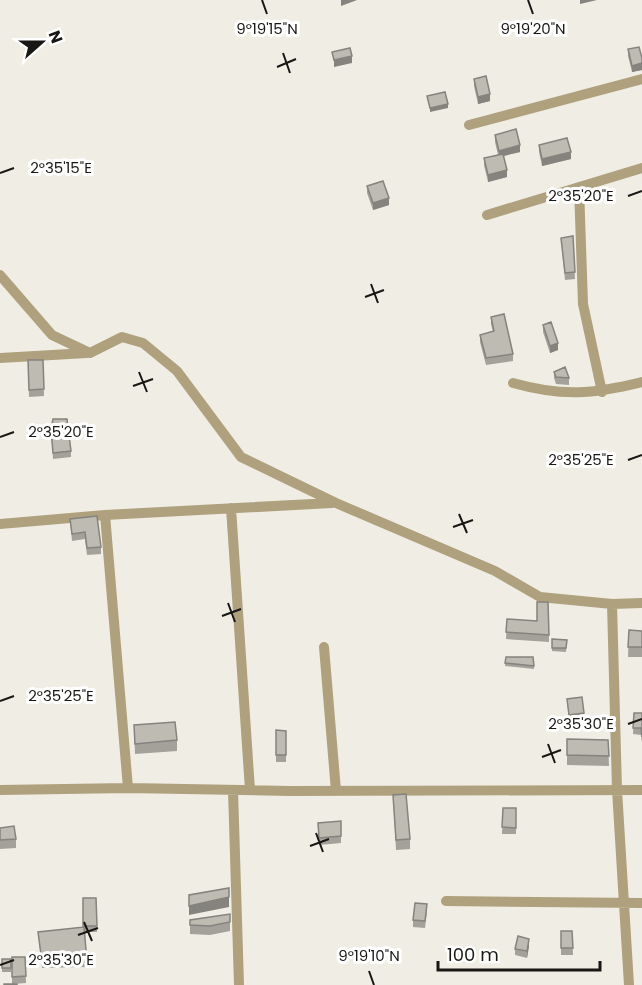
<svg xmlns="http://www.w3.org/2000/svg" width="642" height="985" font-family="Poppins,sans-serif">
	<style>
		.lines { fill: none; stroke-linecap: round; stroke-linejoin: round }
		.street { stroke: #afa17e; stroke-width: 10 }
		.wall { fill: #a3a199 }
		.shaded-wall { fill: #85837d }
		.building { fill: #bebbb2; stroke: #85837d; stroke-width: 1.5 }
		.ticks { fill: none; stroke: #181714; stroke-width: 2 }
		.ticks-label { font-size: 15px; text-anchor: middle; fill: #181714; stroke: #fff; stroke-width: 6; stroke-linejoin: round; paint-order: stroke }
	</style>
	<rect width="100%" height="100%" fill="#f0ede4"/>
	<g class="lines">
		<path class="street" d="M469 125 642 79
			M579 187 583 304 602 392
			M487 215 642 168
			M0 275 52 335 90 353 122 337 143 343 177 371 241 457 336 503 495 571 540 597 612 604 642 603
			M0 358 87 353
			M513 383C563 397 593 394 642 382
			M231 508 250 790
			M105 515 128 788
			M0 524 105 515 332 503
			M612 604 617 790 629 985
			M324 647 336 791
			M0 790 128 788 290 791 642 790
			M233 790 239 985
			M446 901 642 903"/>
	</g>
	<path class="wall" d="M628 49 642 58V70L632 72 628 56Z
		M474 79 490 101 478 104 474 86Z
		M495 135 520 152 503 156 507 177 488 182 484 165V158L498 155 495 142Z
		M539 145 571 159 542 166 539 152Z
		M367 186 389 205 373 210 367 193Z
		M573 236 575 279 565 280 561 238Z
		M491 317 513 354V361L486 365 480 342V335L493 332 491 324Z
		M543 325 558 350 550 353 543 332Z
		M28 360H43L44 396 29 397Z
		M554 372 569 378V385L556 384 554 378Z
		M51 429 71 451V457L53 459Z
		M70 519 101 547V554L87 555 85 539 72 541Z
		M548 602 549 642 506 639 507 619 537 621Z
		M629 630 642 631V657H628Z
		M552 639 567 640 566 652 552 651Z
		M506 657H533L534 669 505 666Z
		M567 699 584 713V720L569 721Z
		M634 713H642V743L641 735 633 734Z
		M134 725 177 740V751L135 754Z
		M276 730 286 731V762H276Z
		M567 739 608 740 609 766 567 765Z
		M393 795 410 839V849L396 850Z
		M503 808H516V834H502Z
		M341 821V843L319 845 318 823Z
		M0 828 16 839V848L0 849Z
		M83 898H96L97 932H85L87 967 42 968 38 932 83 927Z
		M427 911 425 928 413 927V920Z
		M230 914V931L210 935 190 934V920Z
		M561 931H572L573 955H561Z
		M529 946 527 958 515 955V949Z
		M12 957H25L26 983 12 984Z
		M2 959H11V972H2Z"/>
	<path class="shaded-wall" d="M341 0H357L341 6Z
		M580 0H597L580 4Z
		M352 56V63L334 67V60Z
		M642 63V70L632 72V66Z
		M490 94V101L478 104V97Z
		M448 104V108L430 112V108Z
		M520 145V152L499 157V151Z
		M571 152V159L542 166V159Z
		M507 170V177L488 182V175Z
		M389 198V205L373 210V203Z
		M558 343V350L550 353V346Z
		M229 897V907L189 915V906Z
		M529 939V946L527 958V951Z"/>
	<path class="building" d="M639 47 642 58V63L632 66 628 49Z
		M350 48 352 56 334 60 332 52Z
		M486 76 490 94 478 97 474 79Z
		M445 92 448 104 430 108 427 96Z
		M516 129 520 145 499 151 495 135Z
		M567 138 571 152 542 159 539 145Z
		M503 154 507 170 488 175 484 158Z
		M383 181 389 198 373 203 367 186Z
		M573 236 575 272 565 273 561 238Z
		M504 314 513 354 486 358 480 335 494 331 491 317Z
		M551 322 558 343 550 346 543 325Z
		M28 360H43L44 389 29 390Z
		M565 367 569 378 556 377 554 372Z
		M53 419H67L71 451 53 453 51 429Z
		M97 516 101 547 87 548 85 532 72 534 70 519Z
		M537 602H548L549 635 506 632 507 619 537 621Z
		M629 630 642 631V647H628Z
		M552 639 567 640 566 648H552Z
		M506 657H533L534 666 505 663Z
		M582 697 584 713 569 715 567 699Z
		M634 713H642V737L641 728H633Z
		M175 722 177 740 135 744 134 725Z
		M276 730 286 731V755H276Z
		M567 739 608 740 609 756 567 755Z
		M406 794 410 839 396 840 393 795Z
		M503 808H516V828L502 827Z
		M341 821V836L319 838 318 823Z
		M14 826 16 839 0 840V828Z
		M229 888V897L189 906V895Z
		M83 898H96L97 926H83Z
		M415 903 427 904 425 921 413 920Z
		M230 914V922L210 926 190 925V920Z
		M84 927 87 961 42 962 38 932Z
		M561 931H572L573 948H561Z
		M518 936 529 939 527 951 515 949Z
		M12 957H25L26 976 12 977Z
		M2 959H11V968H2Z
		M4 984H17V985H4Z"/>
	<path class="ticks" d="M262 0 267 14M528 0 533 14M283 53 290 73M277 67 296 59M0 173 14 168M628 196 642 191M371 284 378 303M365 297 384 290M139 372 147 392M133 386 153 379M0 437 14 432M628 460 642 455M459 514 467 533M453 527 473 520M228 603 235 622M222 616 241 609M0 701 14 696M628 724 642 719M548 744 555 763M542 757 561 750M316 833 323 852M310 846 329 839M84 922 92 941M78 935 98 928M0 965 14 960M369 971 374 985"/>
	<g class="ticks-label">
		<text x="267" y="34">9°19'15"N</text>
		<text x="533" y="34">9°19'20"N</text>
		<text x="61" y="173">2°35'15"E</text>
		<text x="581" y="201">2°35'20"E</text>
		<text x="61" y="437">2°35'20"E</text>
		<text x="581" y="465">2°35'25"E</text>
		<text x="61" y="701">2°35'25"E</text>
		<text x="581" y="729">2°35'30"E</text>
		<text x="369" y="961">9°19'10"N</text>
		<text x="61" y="965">2°35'30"E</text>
	</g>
	<g transform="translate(42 42) rotate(69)" stroke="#ffffff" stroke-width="4.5" paint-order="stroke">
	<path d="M0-4.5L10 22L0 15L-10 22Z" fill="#181714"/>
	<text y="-9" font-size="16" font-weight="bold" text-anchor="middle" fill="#181714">N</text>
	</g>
	<path d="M438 961v9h162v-9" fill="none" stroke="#181714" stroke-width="3"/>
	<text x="447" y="961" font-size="18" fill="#181714" stroke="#ffffff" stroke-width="4.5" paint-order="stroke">100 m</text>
</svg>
